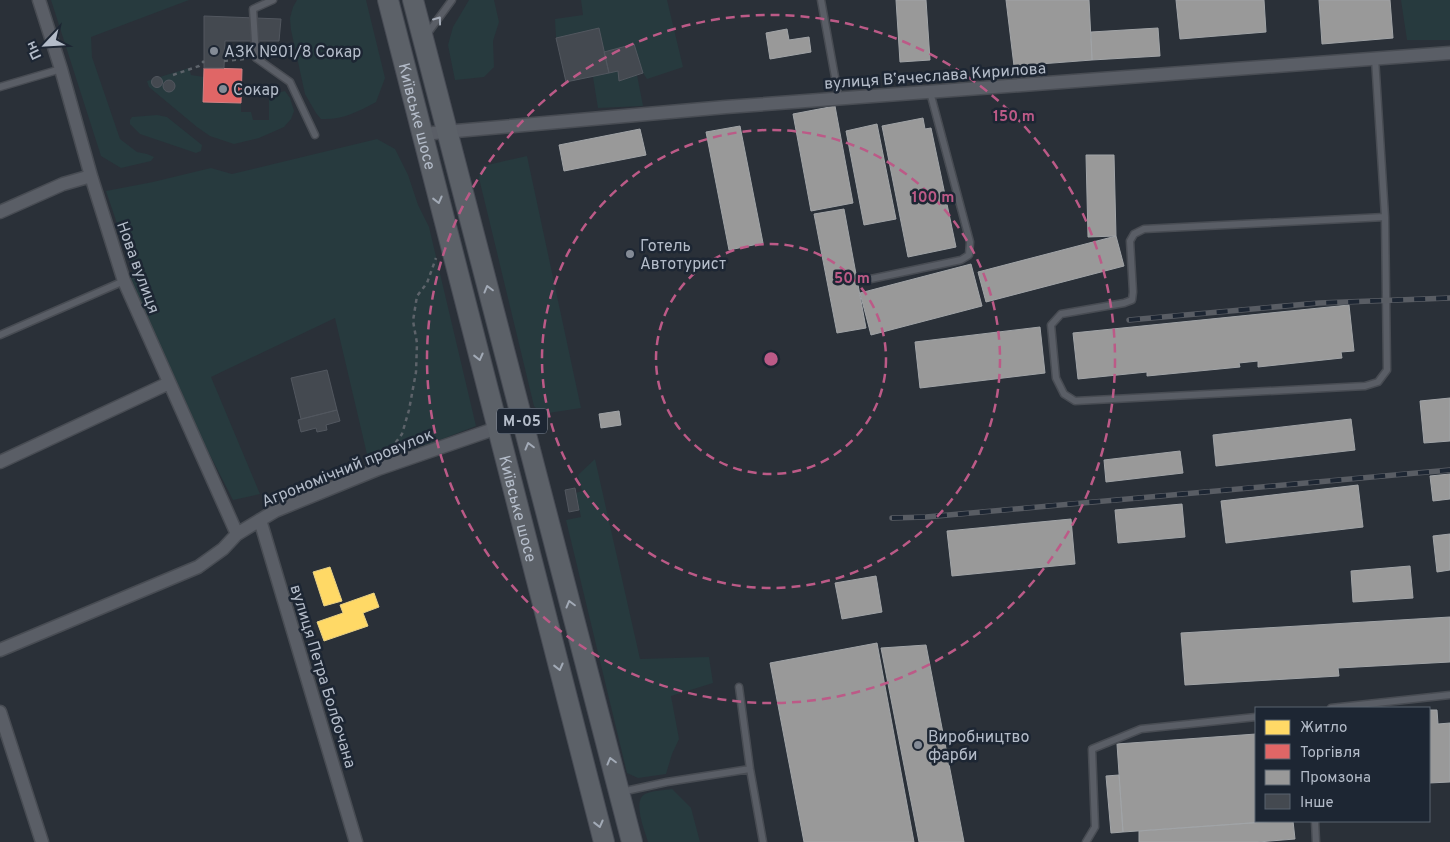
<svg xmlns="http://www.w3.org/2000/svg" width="1450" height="842" font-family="Overpass,sans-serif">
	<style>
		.green { fill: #273a3e }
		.homes { fill: #ffd966; stroke: #e8d084 }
		.shops { fill: #e06666; stroke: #d38084 }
		.industry { fill: #999; stroke: #a1a4a7 }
		.building { fill: #444950; stroke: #52575f }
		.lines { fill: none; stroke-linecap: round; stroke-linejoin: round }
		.lane-casing { stroke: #484c53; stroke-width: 9 }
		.street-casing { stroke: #484c53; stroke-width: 15 }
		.primary-casing { stroke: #484c55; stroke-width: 22 }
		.path { stroke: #5d636a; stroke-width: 2.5; stroke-dasharray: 4 4; stroke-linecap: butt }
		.lane { stroke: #5a5e66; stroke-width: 6 }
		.street { stroke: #5a5e66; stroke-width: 12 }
		.primary { stroke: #5c6168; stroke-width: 20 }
		.rail-casing { stroke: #595d64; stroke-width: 5.5 }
		.rail { stroke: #1d2633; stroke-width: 4; stroke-dasharray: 11; stroke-linecap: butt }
		.oneway { stroke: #a2a9b5 }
		.oneway2 { stroke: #a2aab6 }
		.ring { fill: none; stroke: #bc5a87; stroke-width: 2.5; stroke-dasharray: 9 6 }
		.poi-dot { fill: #848b96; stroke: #1d2633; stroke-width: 2 }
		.labels { text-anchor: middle; stroke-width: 5; stroke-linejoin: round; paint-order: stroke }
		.shield { fill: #1d2633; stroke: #878f9c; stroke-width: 1 }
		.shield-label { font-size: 15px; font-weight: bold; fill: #b4bcc9 }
		.poi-label { font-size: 16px; fill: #b4bcc9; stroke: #1d2633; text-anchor: start }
		.street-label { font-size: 16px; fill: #b4bcc9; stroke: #1d2633 }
		.centre { fill: #bc5a87; stroke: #1d2633; stroke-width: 2.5 }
		.ring-label { font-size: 15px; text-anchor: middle; font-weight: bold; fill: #bc5a87; stroke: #1d2633; stroke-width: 5; stroke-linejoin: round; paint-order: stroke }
	</style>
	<rect width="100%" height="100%" fill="#2a3038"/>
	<path class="green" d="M51 0H189L91 37 92 57 120 139 137 152 147 154 154 157 151 161 121 168 101 156Z
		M297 0H366L385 78 376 102C357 112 343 120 321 119L316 113 305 94 291 30 290 18 293 7Z
		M469 0H494L499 22 493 41 494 67 484 77 455 80 448 45 453 27Z
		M581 0H667L683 67 647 79 643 73 637 75 643 106 598 108 593 77 566 82 556 38 555 19 583 15Z
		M1401 0H1450V40H1407Z
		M189 68 191 75 204 77 203 102 241 103V112H251L253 120H269V100L272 94 285 91 290 98 294 111 291 119 284 127 259 138 234 144 210 136 197 127 149 87 147 81Z
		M157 115 167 117 202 145 201 151 196 153 140 134 130 124V120L132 117Z
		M377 139 395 149 408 175 418 205 429 227 476 426 370 467 335 318 211 377 260 494 233 500 171 379 128 279 133 271 106 191 153 182 211 168 232 174Z
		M527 156 581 408 542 414 534 406 479 178 480 171 483 166Z
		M595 459 640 659 709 657 713 683 671 696 679 739 672 754 666 774 638 778 627 773 566 520 581 517 576 493 582 491 578 475Z
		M672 789 691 808 700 842H648C645 831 632 801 645 794 651 791 665 790 672 789Z"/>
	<path class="homes" d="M330 567 342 601 324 606 313 572Z
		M374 593 379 607 363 613 368 626 324 641 317 622 343 613 340 605Z"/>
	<path class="shops" d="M204 68 242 69 241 103 203 102Z"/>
	<path class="industry" d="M896 0H926L930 60 900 62Z
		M1006 0H1089L1092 60 1014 66Z
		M1176 0H1264L1266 32 1180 39Z
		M1319 0H1390L1393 38 1322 44Z
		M1158 28 1160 56 1092 60 1091 32Z
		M787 29 789 40 809 37 811 52 770 59 766 33Z
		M835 106 853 203 811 211 793 114Z
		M923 118 925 129 931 128 956 247 908 257 882 126Z
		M877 124 896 219 864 225 846 131Z
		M740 126 763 243 729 250 706 132Z
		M640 129 646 155 564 171 559 145Z
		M1086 155H1114L1116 236 1088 237Z
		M844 209 866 328 837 333 814 214Z
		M1116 236 1124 266 986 302 978 272Z
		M971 264 982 306 871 335 860 293Z
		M1349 305 1354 351 1341 352 1342 358 1258 367V361L1239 363 1240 367 1147 376V372L1078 379 1073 333Z
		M1040 327 1045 373 920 388 915 342Z
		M1450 398V441L1424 443 1420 401Z
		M619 411 621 425 601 428 599 414Z
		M1351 419 1355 450 1216 466 1213 435Z
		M1180 451 1183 473 1106 482 1104 460Z
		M1450 474V499L1433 501 1430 476Z
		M1358 485 1363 527 1226 543 1221 501Z
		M1182 504 1185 537 1118 543 1115 510Z
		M1071 519 1075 564 952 576 947 531Z
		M1450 534V570L1437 572 1433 536Z
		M1410 566 1413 598 1353 602 1351 571Z
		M876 576 882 612 842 619 835 583Z
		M1450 617V662L1338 668 1339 676 1185 685 1181 633Z
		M877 643 914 842H804L770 663Z
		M926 645 964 842H919L881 648Z
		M1429 710H1437L1438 724 1450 723V782L1429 783Z
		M1256 734V821H1279L1123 832 1117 744Z
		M1119 775 1123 832 1111 833 1106 776Z
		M1279 821H1293L1295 839 1258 842H1139V831Z"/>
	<path class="building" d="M204 16 281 19 279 41H225L224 68H204Z
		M599 28 609 73 566 82 556 38Z
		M634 44 643 73 619 81 618 71 609 73 604 52Z
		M151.5 82a5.5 5.5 0 1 1 11 0a5.5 5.5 0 1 1-11 0Z
		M163 86a6 6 0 1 1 12 0a6 6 0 1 1-12 0Z
		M327 370 337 410 301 419 291 378Z
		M337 410 340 421 326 425 327 430 317 432 316 428 301 432 298 420Z
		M575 488 579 510 569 512 565 490Z"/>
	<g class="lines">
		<defs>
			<path id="lane" d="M273 0 253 9 256 58 290 82 315 135
				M821 0 839 99
				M427 34 452 0
				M1375 58 1385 217 1387 370 1378 382 1365 386 1075 401 1064 394 1056 378 1051 325 1061 314 1124 303 1132 300 1133 292 1130 241 1134 234 1144 229 1385 217
				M0 87 61 69
				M866 280 961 260 969 255 970 242 930 92
				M0 335 124 281
				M739 687 750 769 763 842
				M1331 708 1450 695
				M621 792 667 782 750 769
				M1315 821 1316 842
				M1086 842 1095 827 1092 749 1141 729 1256 717"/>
			<path id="street" d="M39 0 61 69 91 176 124 281 237 534
				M422 134 726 107 1450 53
				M0 212 63 184 91 176
				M0 462 169 383
				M260 520 356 842
				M0 650 198 567 223 549 237 534 275 511 378 469 497 428
				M0 712 42 842"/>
			<g id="primary">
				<path id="s1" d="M388 0 604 842"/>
				<path d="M413 0 632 842"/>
			</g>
		</defs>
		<use href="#lane" class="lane-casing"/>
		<use href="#street" class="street-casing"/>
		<use href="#primary" class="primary-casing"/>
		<path class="path" d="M224 61 245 59
			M173 75 199 66 204 61
			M391 449 402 434 409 410 416 372 417 343 413 321 417 296 427 283 436 258"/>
		<use href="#lane" class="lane"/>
		<use href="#street" class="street"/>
		<use href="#primary" class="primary"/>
		<defs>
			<path id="rail" d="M1129 320 1319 303 1450 298
				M892 518 926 517 1450 470"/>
		</defs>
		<use href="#rail" class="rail-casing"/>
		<use href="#rail" class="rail"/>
	</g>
	<defs><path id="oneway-chevron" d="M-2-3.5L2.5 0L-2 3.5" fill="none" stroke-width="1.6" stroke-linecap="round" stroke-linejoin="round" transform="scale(1.25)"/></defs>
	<use class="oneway" href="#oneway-chevron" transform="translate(438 20) rotate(-54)"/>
	<g class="oneway2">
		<use href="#oneway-chevron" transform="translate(438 200) rotate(76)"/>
		<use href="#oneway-chevron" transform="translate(488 289) rotate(-105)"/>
		<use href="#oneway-chevron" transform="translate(479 357) rotate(76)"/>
		<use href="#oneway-chevron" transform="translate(529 446) rotate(-105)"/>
		<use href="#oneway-chevron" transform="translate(570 604) rotate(-105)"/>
		<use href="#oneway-chevron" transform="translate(559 667) rotate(76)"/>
		<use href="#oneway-chevron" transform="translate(611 761) rotate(-105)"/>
		<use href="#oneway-chevron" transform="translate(599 824) rotate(76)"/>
	</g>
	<g class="ring">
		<circle cx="771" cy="359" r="115"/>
		<circle cx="771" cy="359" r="229"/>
		<circle cx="771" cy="359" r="344"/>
	</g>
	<g class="poi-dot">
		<circle cx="214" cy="51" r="5"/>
		<circle cx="223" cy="89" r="5"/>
		<circle cx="630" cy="254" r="5"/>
		<circle cx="918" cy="745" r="5"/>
	</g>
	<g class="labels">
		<rect class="shield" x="497" y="408.5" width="50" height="25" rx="4"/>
		<g class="shield-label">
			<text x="522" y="426">М-05</text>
		</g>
		<g class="poi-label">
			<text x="224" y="57">АЗК №01/8 Сокар</text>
			<text x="233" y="95">Сокар</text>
			<text x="640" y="251">Готель<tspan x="640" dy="18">Автотурист</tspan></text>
			<text x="928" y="742">Виробництво<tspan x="928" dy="18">фарби</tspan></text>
		</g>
		<g class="street-label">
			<text transform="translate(935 75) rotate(-4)" y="6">вулиця Вʼячеслава Кирилова</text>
			<text dy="6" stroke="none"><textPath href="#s1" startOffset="120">Київське шосе</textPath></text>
			<text transform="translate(139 267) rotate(70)" y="6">Нова вулиця</text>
			<text transform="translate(347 467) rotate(-22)" y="6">Агрономічний провулок</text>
			<text dy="6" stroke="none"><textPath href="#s1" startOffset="525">Київське шосе</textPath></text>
			<text transform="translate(324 676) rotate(73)" y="6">вулиця Петра Болбочана</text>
		</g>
	</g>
	<circle cx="771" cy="359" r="8" class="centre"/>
	<g class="ring-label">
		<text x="1014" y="121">150 m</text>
		<text x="933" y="202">100 m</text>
		<text x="852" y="283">50 m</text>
	</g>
	<rect x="1255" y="707" width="175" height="115" fill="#1d2633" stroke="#59626f"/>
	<rect x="1265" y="720" width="25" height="15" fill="#ffd966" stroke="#59626f"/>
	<text x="1300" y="732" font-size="15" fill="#b4bcc9">Житло</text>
	<rect x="1265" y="744" width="25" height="15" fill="#e06666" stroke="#59626f"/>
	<text x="1300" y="757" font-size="15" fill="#b4bcc9">Торгівля</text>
	<rect x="1265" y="770" width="25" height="15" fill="#999999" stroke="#59626f"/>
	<text x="1300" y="782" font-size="15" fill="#b4bcc9">Промзона</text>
	<rect x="1265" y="794" width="25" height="15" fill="#444950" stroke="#59626f"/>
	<text x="1300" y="807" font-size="15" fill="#b4bcc9">Інше</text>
	<g transform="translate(45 45) rotate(245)" stroke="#1d2633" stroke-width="4" paint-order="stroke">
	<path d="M0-4L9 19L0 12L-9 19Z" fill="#b4bcc9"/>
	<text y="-8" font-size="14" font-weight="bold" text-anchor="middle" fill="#b4bcc9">Пн</text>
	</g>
</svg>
